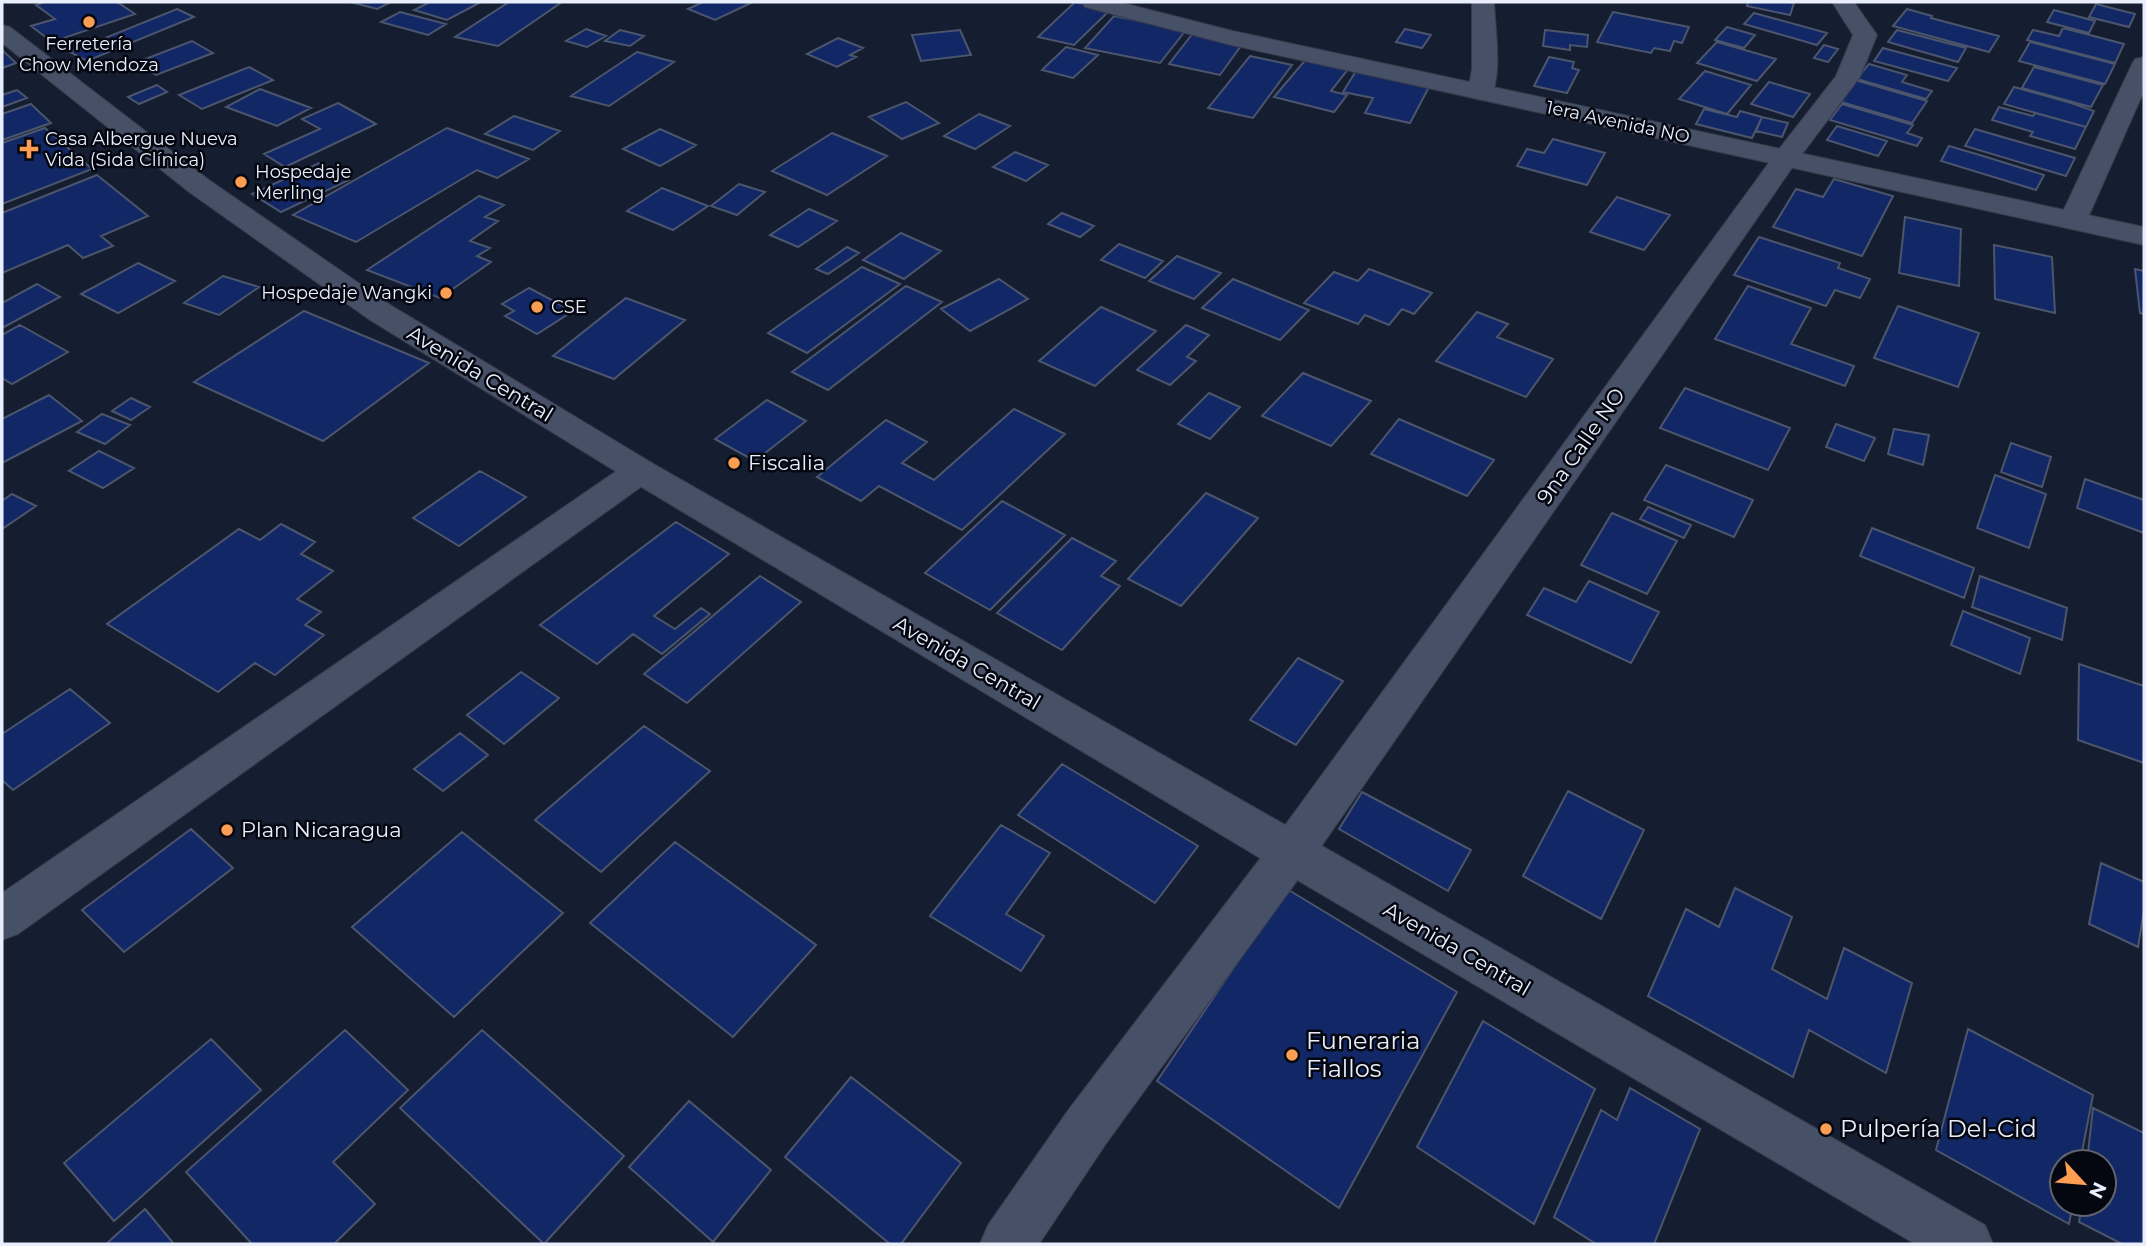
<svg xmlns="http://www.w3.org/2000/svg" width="2146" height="1246" font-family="Montserrat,sans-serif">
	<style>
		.building { fill: #122766; stroke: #4b556c; stroke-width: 2 }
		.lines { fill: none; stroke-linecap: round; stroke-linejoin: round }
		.street-casing { stroke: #353a49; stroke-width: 2 }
		.secondary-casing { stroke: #353a49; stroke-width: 2 }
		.street { fill: #465066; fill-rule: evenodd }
		.secondary { fill: #465066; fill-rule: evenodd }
		.poi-dot { fill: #fc9d54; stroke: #050710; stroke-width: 2.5 }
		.labels { text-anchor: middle; stroke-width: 5; stroke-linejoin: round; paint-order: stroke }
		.far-poi-label { font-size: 18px; fill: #e8eefc; stroke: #050710; text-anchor: start }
		.far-street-label { font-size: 18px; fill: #e8eefc; stroke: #050710 }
		.street-label { font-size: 21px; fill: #e8eefc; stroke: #050710 }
		.poi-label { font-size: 21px; fill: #e8eefc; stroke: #050710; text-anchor: start }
		.near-poi-label { font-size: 24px; fill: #e8eefc; stroke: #050710; text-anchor: start }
	</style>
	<rect width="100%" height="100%" fill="#151d30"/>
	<path class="building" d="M45 2H117L135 14 52 42 31 26 55 19 36 5Z
		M350 2H391L377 9Z
		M430 2H481L447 20 414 10Z
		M509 2H562L498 46 455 37Z
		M703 2H753L715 20 688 9Z
		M1075 2 1110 10 1074 45 1038 37Z
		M1748 2H1786L1794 3 1790 15 1747 6Z
		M2096 4 2135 14 2129 27 2089 17Z
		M177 9 194 17 87 61 70 52Z
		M1907 9 1932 16 1931 18 1999 36 1989 52 1893 26Z
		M2054 10 2095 21 2089 33 2047 22Z
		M400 12 446 24 428 35 381 22Z
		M1613 12 1689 27 1682 43 1674 41 1670 51 1654 48 1651 53 1597 42Z
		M1754 13 1827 33 1817 45 1744 24Z
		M1114 16 1186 30 1160 63 1085 48Z
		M1727 27 1755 35 1744 48 1715 40Z
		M2063 28 2124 44 2115 63 2027 40 2033 30 2059 36Z
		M586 29 606 36 587 47 566 41Z
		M1405 29 1431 35 1422 48 1396 42Z
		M620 30 644 36 630 46 605 41Z
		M960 30 971 55 921 61 912 35Z
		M1545 30 1588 35 1587 47 1570 45V50L1543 46Z
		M1897 30 1966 48 1958 62 1888 42Z
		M1193 33 1243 43 1220 75 1169 64Z
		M838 38 863 48 850 55 856 57 837 67 807 54Z
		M192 41 213 53 156 75 135 63Z
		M1717 42 1776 59 1757 81 1697 63Z
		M2030 42 2115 64 2105 84 2019 61Z
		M1824 45 1838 49 1828 62 1814 58Z
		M1066 47 1098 55 1073 78 1042 70Z
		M1883 48 1957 68 1948 81 1874 61Z
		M2 50 16 63 2 68Z
		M637 52 674 62 609 106 571 96Z
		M1250 56 1292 65 1253 118 1208 108Z
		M1549 57 1574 62 1572 68 1579 70 1567 93 1534 86Z
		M1307 58 1349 68 1331 91 1347 95 1334 112 1274 97Z
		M1869 64 1907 75 1902 82 1932 91 1926 99 1857 79Z
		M249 67 273 80 202 109 179 95Z
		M2034 67 2103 85 2091 107 2022 88Z
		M1356 71 1429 87 1410 123 1365 113 1373 98 1343 92Z
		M1705 71 1751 85 1727 114 1679 99Z
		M1855 80 1927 101 1912 123 1838 101Z
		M1769 82 1810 94 1793 117 1751 104Z
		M157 85 167 92 139 104 128 97Z
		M2014 87 2071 103 2094 111 2086 127 2004 104Z
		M260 89 311 108 277 126 226 107Z
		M17 90 27 98 2 107V95Z
		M906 102 939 123 902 139 869 117Z
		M338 103 376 124 285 167 264 154 320 129 302 119Z
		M31 104 51 123 2 140V114Z
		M1842 104 1913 125 1907 133 1922 138 1917 146 1830 120Z
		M1999 107 2033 116 2035 113 2086 127 2075 149 2030 136 2033 132 1992 120Z
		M1704 109 1737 117 1740 111 1762 117 1752 138 1696 124Z
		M979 114 1010 126 975 149 944 136Z
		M514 116 560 131 533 150 485 134Z
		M1762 117 1788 123 1782 137 1756 131Z
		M1837 126 1887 141 1878 156 1827 140Z
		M45 128 92 169 2 204V143Z
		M447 128 529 159 497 178 477 170 356 242 293 215Z
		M660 129 696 145 660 166 623 149Z
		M1975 129 2075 158 2066 176 1965 146Z
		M832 133 887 156 827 195 772 171Z
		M1553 139 1605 153 1587 185 1517 166 1527 149 1544 153Z
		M1949 146 1983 156 2044 175 2036 190 1941 161Z
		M1015 152 1048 165 1026 181 993 167Z
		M319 163 349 180 281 212 252 194Z
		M97 175 148 216 101 236 113 246 83 258 68 245 2 273V213Z
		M1834 179 1893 196 1862 256 1773 227 1796 189 1823 197Z
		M739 184 765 192 737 215 711 206Z
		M662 188 708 206 673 230 627 211Z
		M479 196 504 205 485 217 498 221 470 241 490 248 477 256 491 262 440 298 367 270Z
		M1617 197 1670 215 1644 250 1590 232Z
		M809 209 837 221 798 247 770 235Z
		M1062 213 1094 226 1080 237 1048 224Z
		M1905 217 1961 229 1959 286 1899 273Z
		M901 233 941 251 904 279 863 260Z
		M1759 237 1840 263 1838 268 1870 279 1860 298 1835 290 1826 306 1734 275Z
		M1119 244 1163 261 1145 278 1101 260Z
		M1994 245 2052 257 2055 313 1995 299Z
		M847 247 859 253 828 274 816 269Z
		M1177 256 1221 273 1194 299 1149 281Z
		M138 263 175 281 118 313 81 294Z
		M862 267 900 284 807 353 768 333Z
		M1369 269 1432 293 1414 314 1402 309 1389 325 1365 315 1358 324 1304 303 1334 272 1358 281Z
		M2135 269 2144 271V314L2140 313Z
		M223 276 259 287 219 315 184 303Z
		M999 279 1028 299 970 331 941 309Z
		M1233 279 1309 310 1280 340 1202 308Z
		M37 284 60 297 2 328V303Z
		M906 286 942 302 828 390 792 372Z
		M1748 286 1811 308 1791 344 1854 366 1845 386 1715 339Z
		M529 288 573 311 537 334 505 316 514 311 502 304Z
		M626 298 685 320 614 379 553 356Z
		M1898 306 1979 333 1958 387 1874 358Z
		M1101 307 1156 331 1095 386 1039 361Z
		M304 311 429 363 323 441 194 382Z
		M1477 312 1508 324 1497 337 1553 359 1526 397 1436 361Z
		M20 325 68 352 12 384 2 378V335Z
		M1186 325 1209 335 1187 357 1196 361 1170 385 1137 370Z
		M1303 373 1371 401 1331 446 1262 416Z
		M1685 388 1790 428 1768 470 1660 428Z
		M1209 393 1240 407 1210 439 1178 424Z
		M49 395 82 421 2 463V419Z
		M131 398 150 407 131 420 112 411Z
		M767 400 806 421 755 461 715 439Z
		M1014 409 1065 434 962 530 879 486 861 501 817 477 886 420 927 442 902 463 934 480Z
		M102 414 130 425 105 444 77 432Z
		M1399 419 1494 460 1467 496 1371 454Z
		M1836 424 1875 438 1864 461 1826 447Z
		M1894 429 1929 435 1923 465 1888 454Z
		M2011 443 2051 457 2042 487 2001 472Z
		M99 451 134 468 103 488 69 471Z
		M1666 465 1753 500 1734 537 1644 500Z
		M480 471 526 497 459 546 413 518Z
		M1995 475 2046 494 2029 548 1977 528Z
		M2085 479 2144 500V533L2077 508Z
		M1206 493 1258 518 1181 606 1128 579Z
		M12 494 36 506 2 529V501Z
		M1002 501 1065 535 990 610 925 573Z
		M1648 507 1691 525 1684 538 1640 519Z
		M1612 513 1677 541 1647 594 1581 565Z
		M676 522 729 554 654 616 675 629 701 608 710 614 662 654 633 634 597 664 540 625Z
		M281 524 315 542 301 554 333 571 297 599 321 612 305 625 324 635 275 675 255 663 218 692 107 624 239 529 260 540Z
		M1872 528 1974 568 1964 598 1860 556Z
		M1072 538 1116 561 1101 576 1120 586 1062 650 997 613Z
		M760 576 801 602 687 703 644 674Z
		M1980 576 2067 608 2062 640 1972 607Z
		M1589 581 1659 612 1631 663 1527 615 1544 588 1576 602Z
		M1963 611 2030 638 2020 674 1951 645Z
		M1298 658 1343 681 1296 745 1250 720Z
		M2079 664 2144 686V763L2078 740Z
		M521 672 559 698 504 744 467 715Z
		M70 689 110 723 13 790 2 780V734Z
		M644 726 710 771 601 872 535 820Z
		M460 733 488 755 443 791 414 769Z
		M1062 764 1198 846 1155 903 1018 815Z
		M1568 791 1644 830 1601 919 1523 876Z
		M1362 792 1471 850 1448 891 1339 829Z
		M1001 825 1050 853 1006 914 1044 936 1021 971 930 916Z
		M191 829 233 868 124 952 82 910Z
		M462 832 563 913 454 1017 352 927Z
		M675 842 816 945 733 1037 590 923Z
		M2101 863 2144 882V911L2138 947 2089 924Z
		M1735 888 1792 917 1772 969 1827 999 1844 948 1912 983 1886 1073 1809 1030 1793 1077 1648 996 1686 909 1719 927Z
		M1287 889 1457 992 1339 1208 1157 1081Z
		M1483 1021 1595 1089 1534 1224 1417 1147Z
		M1968 1029 2093 1095 2080 1162H2062V1204H2073L2069 1224 1936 1150Z
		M345 1030 408 1090 333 1162 375 1204 334 1244H252L186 1172Z
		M482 1030 624 1156 544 1244 400 1108Z
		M211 1039 261 1090 114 1221 64 1163Z
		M851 1077 961 1163 901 1244H890L785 1157Z
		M1630 1088 1700 1129 1654 1244H1596L1554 1217 1601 1110 1617 1120Z
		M689 1101 771 1170 713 1242 629 1167Z
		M2093 1108 2144 1133V1244H2122L2079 1222 2082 1204H2104V1162H2087Z
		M145 1209 174 1244H106Z"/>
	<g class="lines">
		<defs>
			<path id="street" d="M1472 2H1494C1495 25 1503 79 1490 97L1481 100 1472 97 1468 92 1472 69Z
				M1832 2H1854L1877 35 1860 77 1794 165 1307 867 1105 1145 1039 1244H980L988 1225 1069 1109 1275 839 1776 153 1836 76 1853 35Z
				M2144 57V91L2087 220 2083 226 2073 228 2063 226 2059 220 2132 64 2135 59Z
				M640 459 652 463 657 471 652 479 18 934 2 940V893L628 463Z"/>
			<path id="secondary" d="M1082 2H1119L1233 31 2144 227V245L1231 45 1085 7Z
				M2 25 10 27 209 180 392 306 652 463 1985 1225 1993 1244H1915L1275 867 628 479 370 320 189 192 2 43Z"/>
		</defs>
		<use href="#street" class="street-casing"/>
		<use href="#secondary" class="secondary-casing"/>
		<use href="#street" class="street"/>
		<use href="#secondary" class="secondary"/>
	</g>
	<g class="poi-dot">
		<circle cx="89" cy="22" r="7"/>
		<path d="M25.5 138.5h7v7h7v7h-7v7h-7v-7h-7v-7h7z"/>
		<circle cx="241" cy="182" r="7"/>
		<circle cx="446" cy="293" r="7"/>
		<circle cx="537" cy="307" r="7"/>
		<circle cx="734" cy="463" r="7"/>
		<circle cx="227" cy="830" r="7"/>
		<circle cx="1292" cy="1055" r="7"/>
		<circle cx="1826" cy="1129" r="7"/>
	</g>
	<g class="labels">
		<g class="far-poi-label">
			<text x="89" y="50" text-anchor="middle">Ferretería<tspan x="89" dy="21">Chow Mendoza</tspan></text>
			<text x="45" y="145">Casa Albergue Nueva<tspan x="45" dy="21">Vida (Sida Clínica)</tspan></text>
			<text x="255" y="178">Hospedaje<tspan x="255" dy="21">Merling</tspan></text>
			<text x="432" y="299" text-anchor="end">Hospedaje Wangki</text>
			<text x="551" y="313">CSE</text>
		</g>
		<g class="far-street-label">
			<text transform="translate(1618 122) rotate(12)" y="6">1era Avenida NO</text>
		</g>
		<g class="street-label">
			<text transform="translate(480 374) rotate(31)" y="7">Avenida Central</text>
			<text transform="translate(1581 446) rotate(-55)" y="7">9na Calle NO</text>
			<text transform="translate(967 663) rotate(30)" y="7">Avenida Central</text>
			<text transform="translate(1457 949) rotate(30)" y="7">Avenida Central</text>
		</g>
		<g class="poi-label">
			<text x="748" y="470">Fiscalia</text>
			<text x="241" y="837">Plan Nicaragua</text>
		</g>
		<g class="near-poi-label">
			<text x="1306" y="1049">Funeraria<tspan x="1306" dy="28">Fiallos</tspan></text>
			<text x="1840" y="1137">Pulpería Del-Cid</text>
		</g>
	</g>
	<rect width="2146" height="1246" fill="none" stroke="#e8eefc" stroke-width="7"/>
	<g transform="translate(2083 1183) rotate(116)"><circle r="33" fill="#050710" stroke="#60636e" stroke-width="2"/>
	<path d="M0-5L12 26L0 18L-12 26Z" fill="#fc9d54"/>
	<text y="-10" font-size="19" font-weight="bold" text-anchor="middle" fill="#e8eefc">N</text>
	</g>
</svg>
